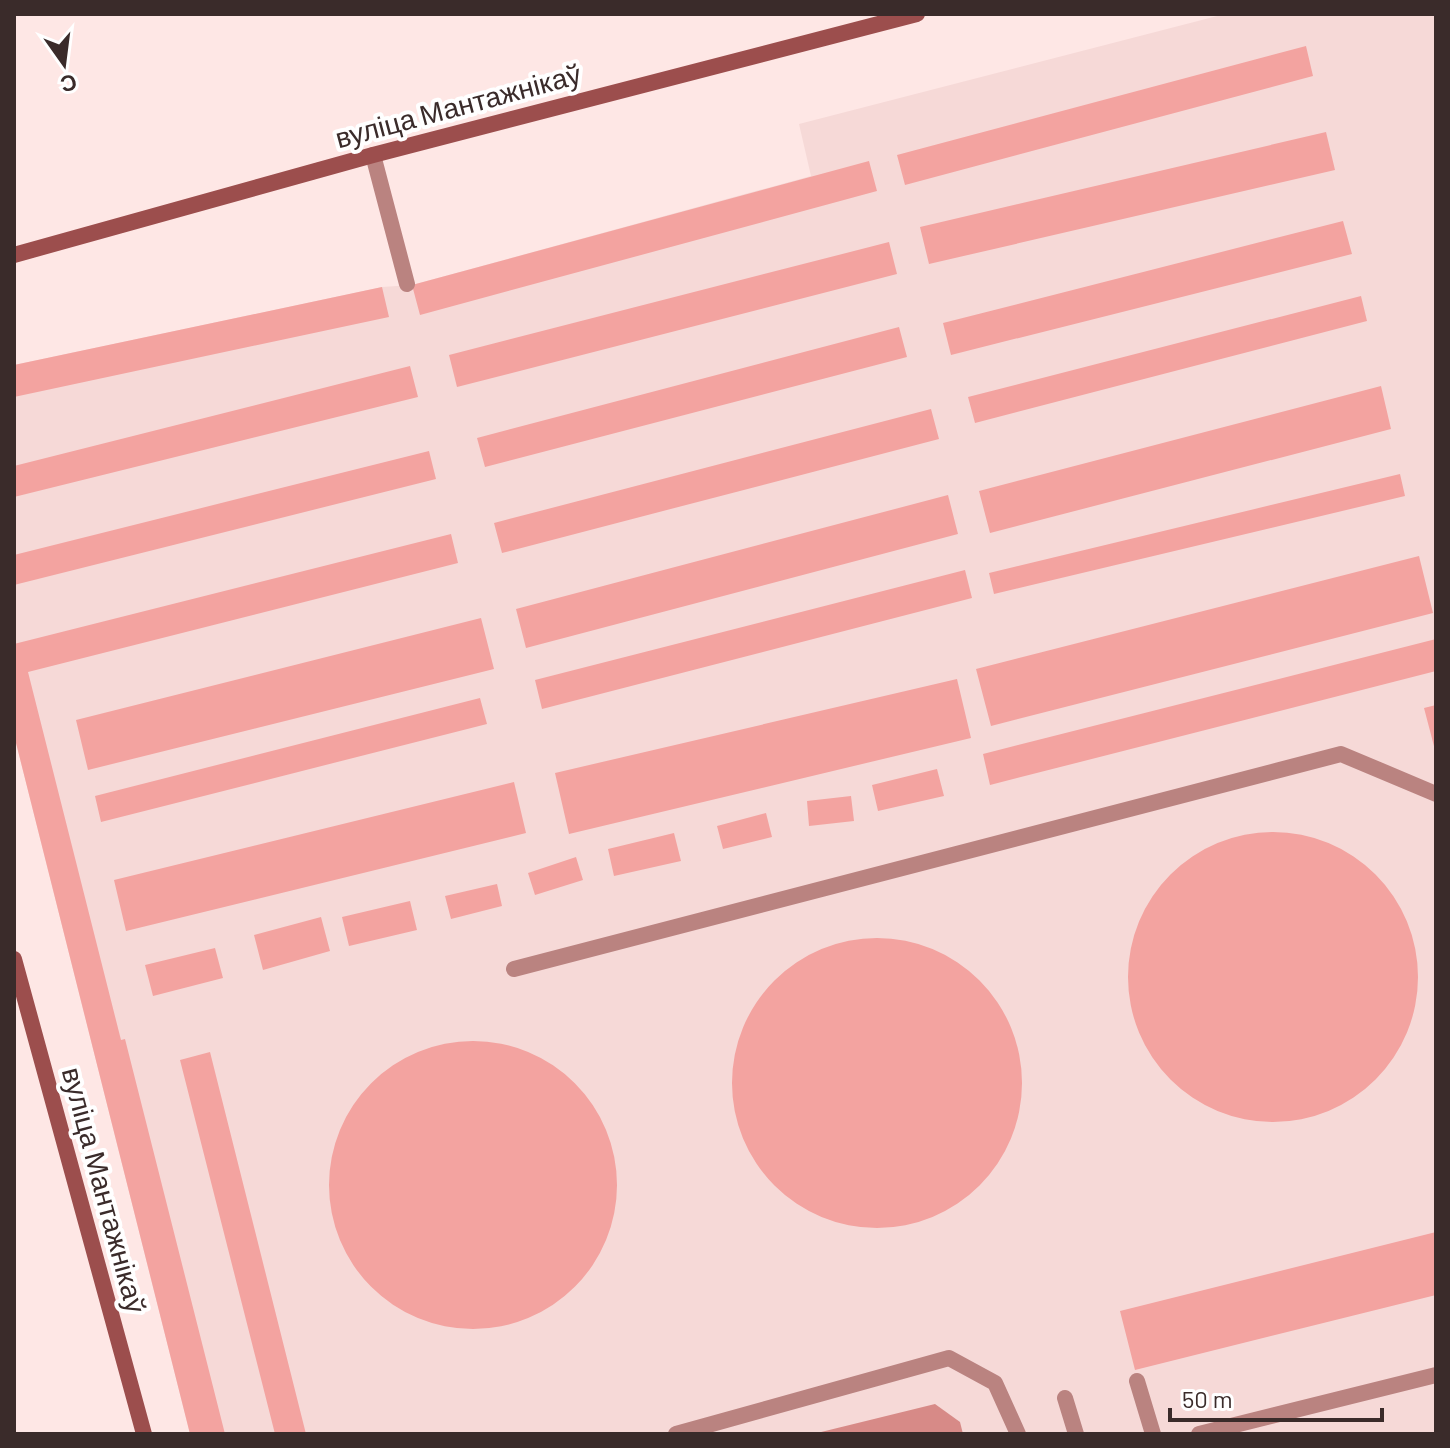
<svg xmlns="http://www.w3.org/2000/svg" width="1450" height="1448" font-family="Barlow,sans-serif">
	<style>
		.built { fill: #f6d9d7 }
		.water { fill: #d78a87 }
		.building { fill: #f3a3a0 }
		.lines { fill: none; stroke-linecap: round; stroke-linejoin: round }
		.lane { stroke: #ba8380; stroke-width: 16 }
		.secondary { stroke: #9c4e4d; stroke-width: 16 }
		.labels { text-anchor: middle; stroke-width: 8; stroke-linejoin: round; paint-order: stroke }
		.street-label { font-size: 28px; fill: #3a2b2a; stroke: #fff }
	</style>
	<rect width="100%" height="100%" fill="#fee7e5"/>
	<path class="built" d="M1225 14H1436V1434H190L14 735V365L382 287 412 285 811 176 799 124Z"/>
	<path class="water" d="M935 1404 960 1422 963 1434H813Z"/>
	<path class="building" d="M1306 46 1313 76 905 185 897 155Z
		M1326 132 1335 170 929 264 920 227Z
		M869 161 877 191 420 315 412 285Z
		M1343 221 1352 254 951 355 943 323Z
		M889 242 897 274 457 387 449 355Z
		M382 287 389 317 14 397V365Z
		M1361 296 1367 321 975 423 968 397Z
		M899 327 907 357 485 467 477 438Z
		M410 366 418 397 14 497V466Z
		M1381 386 1391 429 990 533 979 491Z
		M931 409 939 439 502 553 494 523Z
		M429 451 436 479 14 585V555Z
		M1400 474 1405 496 994 594 989 573Z
		M948 495 958 534 526 648 516 609Z
		M451 534 458 563 28 672 121 1040 125 1039 225 1434H190L14 735V644Z
		M1419 556 1433 613 991 726 976 669Z
		M965 570 972 598 542 709 535 680Z
		M481 618 494 669 88 770 76 720Z
		M1436 639V671L990 785 983 754Z
		M957 679 971 738 569 834 555 773Z
		M480 698 487 724 101 822 95 796Z
		M1436 705V750H1435L1424 708Z
		M937 769 944 796 878 811 872 785Z
		M514 782 526 833 126 931 114 880Z
		M851 796 854 821 809 826 807 801Z
		M766 813 772 837 723 849 717 826Z
		M1128 977a145 145 0 1 1 290 0a145 145 0 1 1-290 0Z
		M674 833 681 861 614 876 608 849Z
		M576 857 583 880 535 895 528 873Z
		M497 884 502 906 451 919 445 896Z
		M410 901 417 930 349 946 342 917Z
		M321 917 330 951 263 970 254 935Z
		M732 1083a145 145 0 1 1 290 0a145 145 0 1 1-290 0Z
		M215 948 223 978 153 996 145 965Z
		M329 1185a144 144 0 1 1 288 0a144 144 0 1 1-288 0Z
		M210 1052 306 1434H275L180 1060Z
		M1436 1232V1295L1135 1370 1120 1311Z"/>
	<g class="lines">
		<path class="lane" d="M373 155 407 284
			M514 969 1341 754 1436 794
			M1137 1381 1153 1434
			M1065 1398 1076 1434
			M676 1434 949 1358 995 1383 1018 1434
			M1199 1434 1436 1375"/>
		<path class="secondary" d="M14 255 373 155 917 14
			M14 959 144 1434"/>
	</g>
	<g class="labels">
		<g class="street-label">
			<text transform="translate(458 106) rotate(-15)" y="10">вуліца Мантажнікаў</text>
			<text transform="translate(104 1190) rotate(75)" y="10">вуліца Мантажнікаў</text>
		</g>
	</g>
	<rect width="1450" height="1448" fill="none" stroke="#3a2b2a" stroke-width="32"/>
	<g transform="translate(64 64) rotate(166)" stroke="#ffffff" stroke-width="6" paint-order="stroke">
	<path d="M0-6L14 30L0 20L-14 30Z" fill="#3a2b2a"/>
	<text y="-12" font-size="22" font-weight="bold" text-anchor="middle" fill="#3a2b2a">С</text>
	</g>
	<path d="M1170 1408v12h212v-12" fill="none" stroke="#3a2b2a" stroke-width="4"/>
	<text x="1182" y="1408" font-size="24" fill="#3a2b2a" stroke="#ffffff" stroke-width="6" paint-order="stroke">50 m</text>
</svg>
